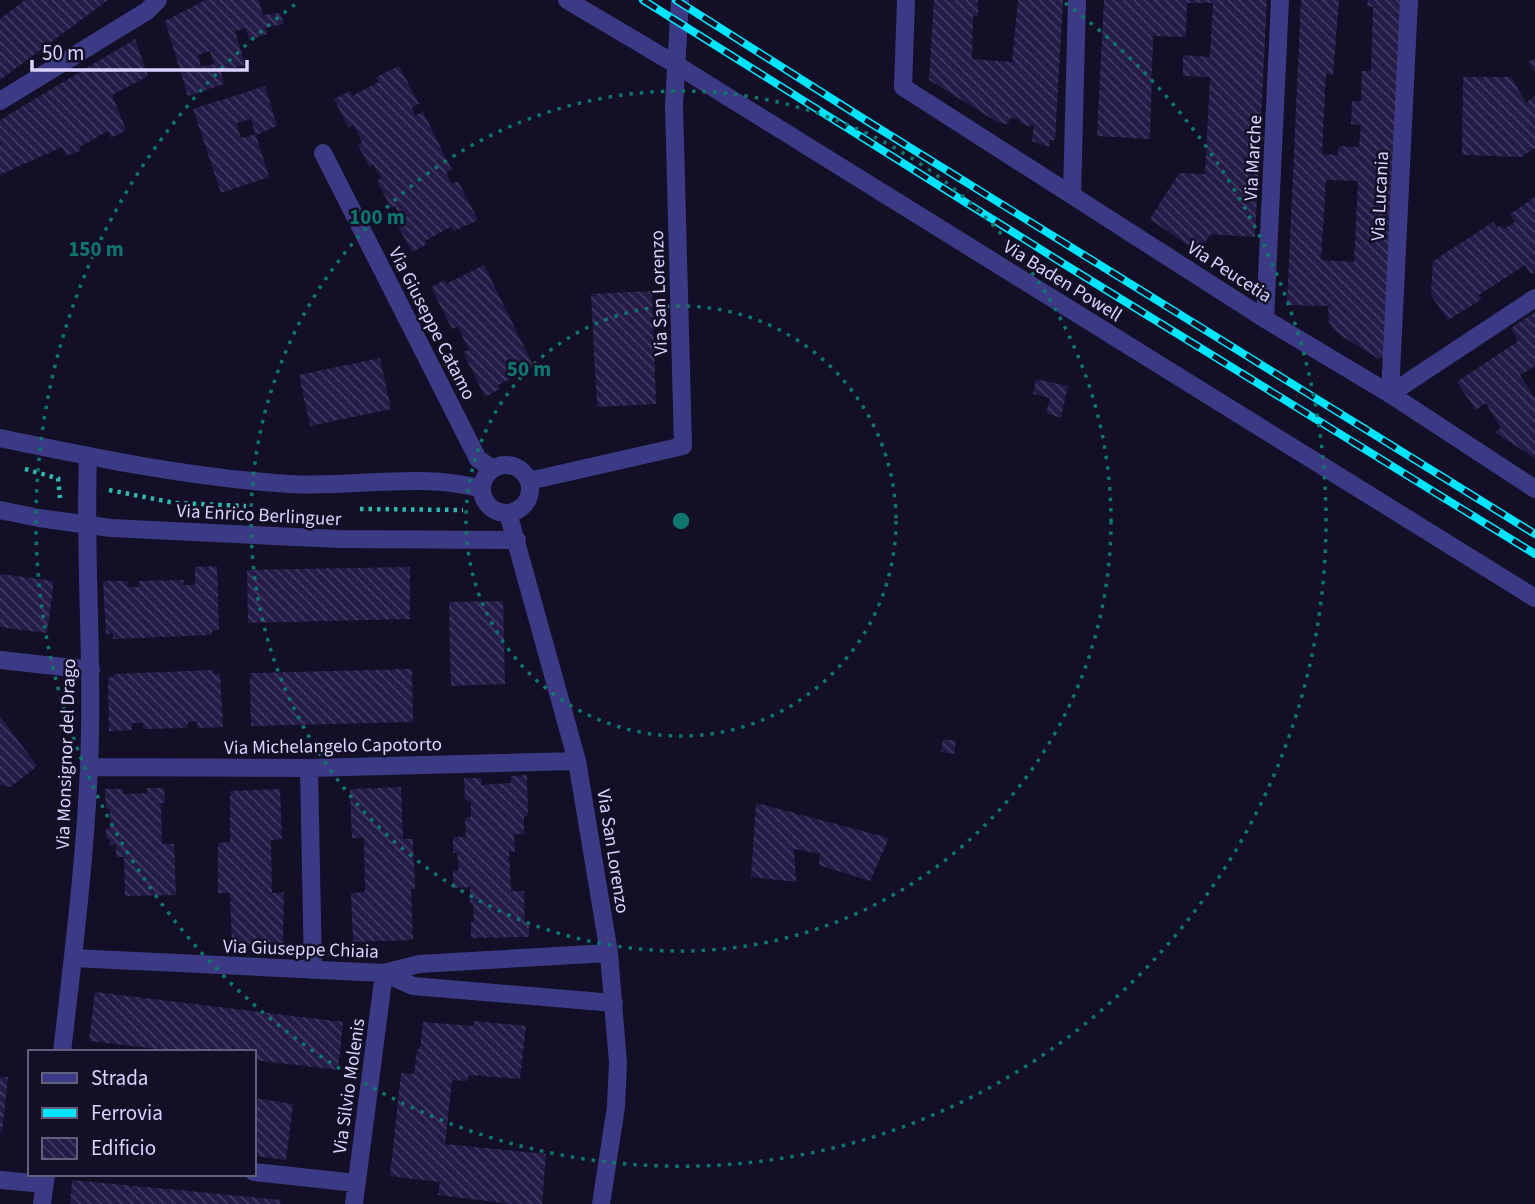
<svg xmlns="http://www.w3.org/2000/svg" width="1535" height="1204" font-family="'Source Sans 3',sans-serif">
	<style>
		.building { fill: url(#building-back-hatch); fill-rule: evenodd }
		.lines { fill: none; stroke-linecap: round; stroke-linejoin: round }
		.path { stroke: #2fb8b0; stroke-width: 4.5; stroke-dasharray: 3.5 5; stroke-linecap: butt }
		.street { stroke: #3d3a85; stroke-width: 18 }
		.rail-casing { stroke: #00e5ff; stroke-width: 8 }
		.rail { stroke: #130f26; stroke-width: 5; stroke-dasharray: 16; stroke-linecap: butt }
		.ring { fill: none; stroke: #0f766e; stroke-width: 3.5; stroke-dasharray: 3.5 7 }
		.labels { text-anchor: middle; stroke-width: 5; stroke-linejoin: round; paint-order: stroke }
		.street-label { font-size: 19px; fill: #d9d4ff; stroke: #130f26 }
		.centre { fill: #0f766e; stroke: #130f26; stroke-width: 3.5 }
		.ring-label { font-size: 21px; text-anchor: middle; font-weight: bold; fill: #0f766e; stroke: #130f26; stroke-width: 5; stroke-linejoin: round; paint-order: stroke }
	</style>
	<defs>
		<pattern id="building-back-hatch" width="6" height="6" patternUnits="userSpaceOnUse" patternTransform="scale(1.75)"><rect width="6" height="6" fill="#241b47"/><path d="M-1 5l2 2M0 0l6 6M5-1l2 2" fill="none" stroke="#433b63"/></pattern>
	</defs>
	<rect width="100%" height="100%" fill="#130f26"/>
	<path class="building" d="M25 0H108L0 80V19Z
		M205 0H258L263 15 280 13 284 24 265 28 267 34 250 40 245 28 235 31 245 65 221 72 224 84 188 96 165 21ZM210 51 214 64 201 67 198 55Z
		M934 0H978V16H973L972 59 1012 62 1018 0H1063L1055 140H1050L1049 147 1032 141 1034 125 1026 126 1018 119 1010 118 1008 124 999 123 929 80Z
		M1104 0H1267L1255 237 1211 234 1198 252 1150 219 1179 173 1205 174 1210 77 1183 76V55L1210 57 1213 3H1187L1186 37 1153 36 1150 139 1097 136Z
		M1301 0H1339L1333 75 1326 74 1322 154 1338 155 1339 146 1359 147 1361 125 1351 124 1352 101H1361L1362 71H1371L1373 7 1367 6 1368 0H1402L1383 358 1379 359 1337 333 1329 322 1328 306 1287 305ZM1326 180 1358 181 1354 262 1321 260Z
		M135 39 148 76 112 95 126 130 111 138 108 131 79 147 82 150 66 156 62 147 0 175V120Z
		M1535 58V73L1528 62Z
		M399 66 419 104 412 107 415 116 423 112 452 170 446 173 452 184 458 181 478 220 454 231 451 227 425 241 427 244 412 252 398 226 403 222 395 206 391 208 377 181 381 178 373 164 370 167 358 145 362 142 353 125 349 128 334 99 350 91 352 96 379 82 376 77Z
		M1463 77H1511L1526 103 1535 96V148L1521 157 1462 155Z
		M265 86 277 126 256 135 269 177 221 193 193 109ZM251 119 255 134 241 138 236 123Z
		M1535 197V272L1531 274 1525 265 1479 295 1482 299 1448 320 1431 295 1433 261 1493 222 1497 228 1500 225 1504 229 1515 222 1510 214Z
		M484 265 534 367 498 385 500 389 485 397 463 352 469 350 458 327 452 329 431 287 444 280 446 284Z
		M652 291 656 404 597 407 591 294Z
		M1535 312V366L1520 375 1535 398V458L1494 432 1501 428 1486 403 1476 410 1457 382 1518 341 1511 328Z
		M380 358 391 409 310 426 299 375Z
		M1036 379 1068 386 1061 418 1046 413 1050 398 1033 394Z
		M217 566 219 630H212V635L113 639V633L106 634 103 581H128L127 587H139V581L184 580 183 585H195V567Z
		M410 567V619L248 623 247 570Z
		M0 574 54 581 47 633 0 627Z
		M503 601 505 684 451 686 449 602Z
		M412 669 413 722 251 726 250 673Z
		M213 670V674H220L223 727 198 728 197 721 188 722 187 728 143 729V723H132V730L109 731 108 678 114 677V674Z
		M0 716 37 766 11 787 0 785Z
		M943 739 956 741 954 754 941 752Z
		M527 775 528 816H524V834H514L515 852 509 851 511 891H524L525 922H529V937L471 938V922H474L473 903H470V887L453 888V871L459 870 457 853H453V837H466L465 818 471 817V801L465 800 464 778H482L481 785 511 783V776Z
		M401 787 403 839H413L415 889H411L413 940 353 942 351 893 365 892 364 838H352L350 789Z
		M147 788H164L165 803H161L162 844H174L176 895 125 896 124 857H116V845H110L109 838H106V828H110V809H106L105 789H123V794L147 793Z
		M280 789 282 839 271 840 272 893 284 892 283 943 232 946 230 893H218V843L230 842V791Z
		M756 803 889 838 870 881 819 865 820 854 794 849 796 882 751 877Z
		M95 992 343 1022 338 1070 254 1060V1052H183L89 1041Z
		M474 1021 526 1026 520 1079 469 1075 467 1081 452 1080 445 1144 546 1154 542 1204H512L438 1195 440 1182 390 1176 401 1073 414 1074 417 1049H420L423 1022 473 1026Z
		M0 1077H8L2 1133H0Z
		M254 1098 293 1104 286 1160 254 1156Z
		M72 1180 281 1200 280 1204H70Z"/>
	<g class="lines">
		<path class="path" d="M25 469 60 479
			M58 478 60 498
			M109 490 175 503 246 506
			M360 509 463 510"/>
		<path class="street" d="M567 0 675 64 1535 598
			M906 0 903 87 1265 319 1390 394 1535 489
			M0 101 147 11 158 0
			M323 153 478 459 493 469
			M1072 195 1077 0
			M1265 319 1280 0
			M1390 394 1409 0
			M1390 394 1535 298
			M0 438C96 458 192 478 290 484 353 488 420 472 482 489
			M482 489a24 24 0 1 1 48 0a24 24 0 1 1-48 0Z
			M529 481 683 446 674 105 680 0
			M0 510 39 518 111 528 338 539 517 540
			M508 513 577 761 609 953 618 1063 616 1107 601 1204
			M0 660 91 670
			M89 767 309 768 577 761
			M309 768 313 970
			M73 958 384 973 419 964 609 953
			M62 1052C73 957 85 861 89 766 94 663 84 560 88 457
			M254 1172 356 1183
			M0 1180 44 1184
			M42 1204 46 1174
			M354 1204 384 973 413 986 614 1003"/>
		<defs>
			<path id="rail" d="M643 0 1064 264 1535 554
				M676 0 867 121 1535 534"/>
		</defs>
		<use href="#rail" class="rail-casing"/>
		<use href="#rail" class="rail"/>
	</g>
	<g class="ring">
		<circle cx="681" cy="521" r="215"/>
		<circle cx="681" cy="521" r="430"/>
		<path d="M1065 3A645 645 0 1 1 297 3"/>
	</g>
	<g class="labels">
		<g class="street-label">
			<text transform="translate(1252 158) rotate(-87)" y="7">Via Marche</text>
			<text transform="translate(1379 196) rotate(-87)" y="7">Via Lucania</text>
			<text transform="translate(1230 271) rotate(33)" y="7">Via Peucetia</text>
			<text transform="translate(1063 280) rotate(32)" y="7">Via Baden Powell</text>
			<text transform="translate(658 293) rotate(-92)" y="7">Via San Lorenzo</text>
			<text transform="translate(433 323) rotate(63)" y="7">Via Giuseppe Catamo</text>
			<text transform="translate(259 514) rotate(3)" y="7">Via Enrico Berlinguer</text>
			<text transform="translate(333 745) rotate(-1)" y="7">Via Michelangelo Capotorto</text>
			<text transform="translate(65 754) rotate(-88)" y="7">Via Monsignor del Drago</text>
			<text transform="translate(614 851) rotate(81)" y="7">Via San Lorenzo</text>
			<text transform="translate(301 948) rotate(2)" y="7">Via Giuseppe Chiaia</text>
			<text transform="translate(348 1086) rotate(-82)" y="7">Via Silvio Molenis</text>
		</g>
	</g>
	<circle cx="681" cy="521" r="10" class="centre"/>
	<g class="ring-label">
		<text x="377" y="224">100 m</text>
		<text x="96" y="256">150 m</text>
		<text x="529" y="376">50 m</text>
	</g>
	<rect x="28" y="1050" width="228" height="126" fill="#130f26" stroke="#625e7d" stroke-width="2"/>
	<rect x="42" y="1073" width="35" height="10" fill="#3d3a85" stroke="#625e7d" stroke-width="2"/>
	<text x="91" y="1085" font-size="21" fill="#d9d4ff">Strada</text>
	<rect x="42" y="1108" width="35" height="10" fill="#00e5ff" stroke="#625e7d" stroke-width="2"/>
	<text x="91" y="1120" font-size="21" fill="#d9d4ff">Ferrovia</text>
	<rect x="42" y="1138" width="35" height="21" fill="url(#building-back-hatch)" stroke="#625e7d" stroke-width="2"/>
	<text x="91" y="1155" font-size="21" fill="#d9d4ff">Edificio</text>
	<path d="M32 60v10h215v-10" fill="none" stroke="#d9d4ff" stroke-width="3.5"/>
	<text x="42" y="60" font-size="21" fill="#d9d4ff" stroke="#130f26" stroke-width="5" paint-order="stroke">50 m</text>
</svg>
